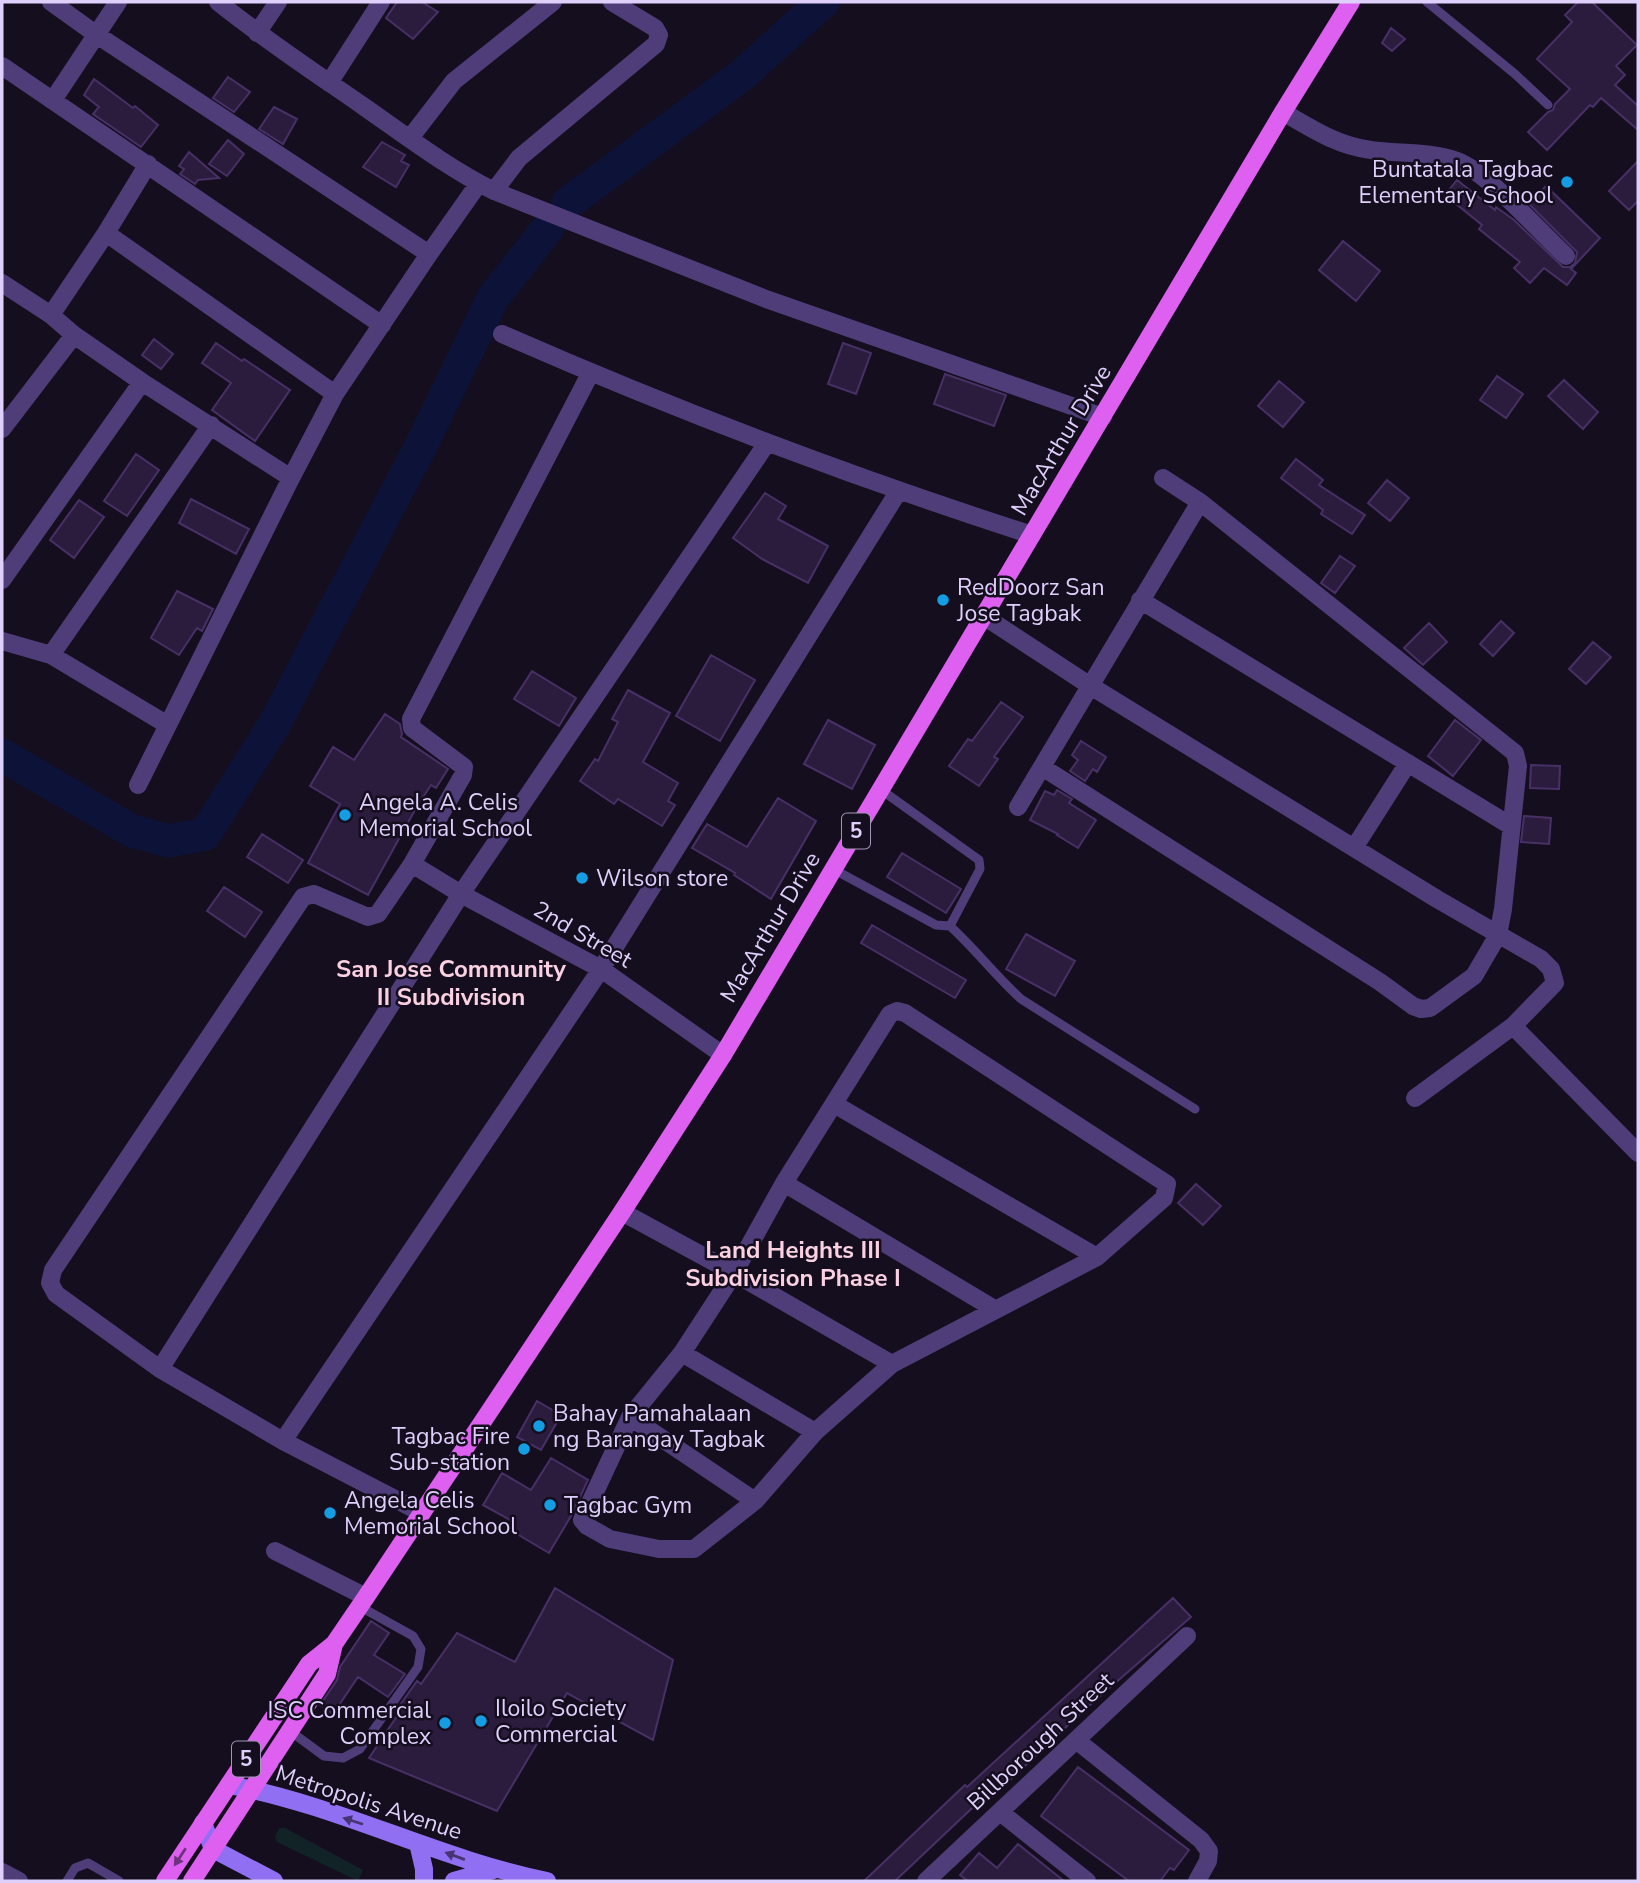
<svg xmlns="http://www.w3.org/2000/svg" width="1640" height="1883" font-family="'Nunito Sans',sans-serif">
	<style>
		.green { fill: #122328 }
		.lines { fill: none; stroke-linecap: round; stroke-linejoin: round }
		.river { stroke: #0d1338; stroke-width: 33 }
		.building { fill: #2b1c3d; stroke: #483067; stroke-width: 2 }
		.service { stroke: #4e3d79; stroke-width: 9 }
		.minor { stroke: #4e3d79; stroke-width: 18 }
		.tertiary { stroke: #4e3d79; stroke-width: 18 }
		.secondary { stroke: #916ff2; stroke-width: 18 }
		.primary { stroke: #dd60f1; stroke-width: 18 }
		.oneway { fill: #473573 }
		.oneway2 { fill: #6f337d }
		.poi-dot { fill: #149de2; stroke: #150e1e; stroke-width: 2.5 }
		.labels { text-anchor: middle; stroke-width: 5; stroke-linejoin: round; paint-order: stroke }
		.shield { fill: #150e1e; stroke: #a295b9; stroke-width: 2 }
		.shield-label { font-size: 21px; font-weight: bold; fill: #dfcffb }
		.poi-label { font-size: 23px; fill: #dfcffb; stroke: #150e1e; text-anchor: start }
		.street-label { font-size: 23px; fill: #dfcffb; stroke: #150e1e }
		.neighbourhood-label { font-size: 24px; font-weight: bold; fill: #fbd1e2; stroke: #150e1e }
	</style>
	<rect width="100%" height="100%" fill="#150e1e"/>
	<path class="green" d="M279 1828H285L363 1870 358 1881 277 1842 275 1837Z"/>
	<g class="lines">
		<path class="river" d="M568 203 742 75 823 2
			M2 755 132 831 169 841 205 834 274 725 421 446 493 298 548 228"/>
	</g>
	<path class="building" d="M397 2H422L438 12 413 39 386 18Z
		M1578 2H1592L1637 45 1616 66 1625 75 1615 85 1638 106V130L1601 98 1593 107 1590 105 1547 150 1528 132 1548 112 1553 110 1555 104 1570 89 1537 59 1572 22 1565 15Z
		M1391 28 1405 39 1392 51 1382 43Z
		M228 77 250 92 234 112 213 98Z
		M94 79 133 108 135 106 158 125 141 147 93 114 99 107 84 95Z
		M274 107 297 119 283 144 259 129Z
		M228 140 244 154 227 176 209 164Z
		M382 142 405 155 401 161 409 165 396 187 363 167Z
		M189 152 219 178 198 180 195 184 180 174 184 169 179 166Z
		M1638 161V201L1629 210 1609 191Z
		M1457 180 1495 210 1496 207 1514 220 1563 267H1570L1575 263 1577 252 1529 204 1546 186 1600 238 1571 269 1576 273 1567 285 1544 268 1530 283 1514 268 1520 262 1479 229 1482 225 1445 195Z
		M1343 241 1380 271 1356 301 1319 270Z
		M154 339 173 354 161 369 142 355Z
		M216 343 242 361 244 359 290 390 255 441 212 410 231 383 202 363Z
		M843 343 871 353 856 394 828 384Z
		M945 374 1006 395 994 426 934 404Z
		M1497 376 1523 394 1506 418 1480 400Z
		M1564 380 1598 412 1583 429 1548 396Z
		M1279 381 1304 402 1283 427 1258 406Z
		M136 454 159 470 127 516 104 501Z
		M1296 459 1323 480 1319 485 1365 515 1352 534 1321 514 1323 510 1281 478Z
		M1387 480 1409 498 1390 521 1368 503Z
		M765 493 786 506 778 519 828 546 808 583 762 559 733 538Z
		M191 499 249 529 236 554 179 523Z
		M79 500 104 517 74 558 50 540Z
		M1340 556 1355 566 1335 593 1321 583Z
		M177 591 213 609 202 631 197 628 179 655 151 638Z
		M1501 621 1514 633 1493 656 1480 644Z
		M1429 623 1447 642 1423 665 1404 648Z
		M1593 642 1611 657 1586 684 1569 669Z
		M711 655 755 680 720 741 676 716Z
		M532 671 576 698 559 726 514 699Z
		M628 690 670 713 643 762 678 783 668 801 675 805 662 826 618 799 614 804 580 781 595 759 598 761 618 722 612 719Z
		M1001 702 1023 717 994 757 998 759 979 786 949 766 968 739 972 741Z
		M385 714 400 724 402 734 401 737 448 769 436 788 431 785 416 808 368 895 308 863 340 804 310 786 333 747 354 760Z
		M828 720 875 745 852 789 804 764Z
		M1455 720 1481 740 1453 776 1428 756Z
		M1081 741 1106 757 1097 772 1093 769 1085 781 1070 771 1078 760 1072 755Z
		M1531 765 1560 766 1559 789 1530 788Z
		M1057 790 1072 799 1069 803 1096 820 1078 848 1057 835 1058 834 1030 820 1045 791 1054 795Z
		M778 798 816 821 771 899 734 875 735 873 692 848 707 824 747 847Z
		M1524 816 1551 818 1549 844 1521 842Z
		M262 834 303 860 288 883 247 857Z
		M902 853 961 889 946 913 887 877Z
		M224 887 262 912 245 937 207 911Z
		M872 925 966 980 955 998 861 943Z
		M1026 934 1075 961 1055 996 1006 969Z
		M1196 1184 1221 1206 1203 1225 1178 1203Z
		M537 1401 561 1415 541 1450 517 1437Z
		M551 1458 588 1480 571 1516 549 1553 507 1528 512 1521 483 1505 502 1473 531 1490Z
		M555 1588 673 1660 653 1740 567 1693 497 1811 369 1758 403 1707 400 1705 417 1681 421 1684 457 1633 515 1662Z
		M1173 1598 1191 1617 1082 1712 991 1798 987 1794 895 1881H864L965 1785 967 1787Z
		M371 1621 389 1633 374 1655 405 1674 388 1697 358 1677 333 1714 320 1705 337 1680 340 1667Z
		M1078 1767 1189 1850 1174 1870 1170 1868 1160 1881H1129L1041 1816Z
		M1018 1844 1064 1881H968L960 1875 979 1853 997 1868Z"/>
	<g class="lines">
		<path class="service" d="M1427 2 1515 74 1548 105
			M833 869 936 925 950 926 980 869 979 860 880 789
			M950 926C975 949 995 975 1021 999L1195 1109
			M290 1731 324 1756 343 1758 360 1749 418 1667 421 1649 413 1636 359 1606
			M67 1881 75 1868 88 1863 119 1881"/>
		<path class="minor" d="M51 2 97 35 429 254
			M218 2C264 39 314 72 363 106 406 136 448 168 494 191L766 299 1103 417
			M257 33 278 2
			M2 66 382 325
			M329 83 381 2
			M53 100 118 2
			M1283 112C1312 129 1338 146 1371 150 1399 154 1430 151 1457 161 1487 172 1540 232 1566 256
			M410 138 454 81 553 2
			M494 191 519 158 656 44 659 35 655 28 612 2
			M106 233 335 394
			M2 283 51 315 74 335 142 382 291 478 335 394 429 254 479 183
			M51 315 106 233 148 164
			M502 334C675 410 852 477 1032 535
			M2 429 74 335
			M2 580 142 382
			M1140 600 1511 826
			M985 617 1089 685 1437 899 1541 959 1551 969 1555 983 1513 1026 1638 1153
			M2 641 51 655 166 724
			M51 655 211 425
			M1042 767 1380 982 1413 1006 1421 1009 1430 1008 1474 976 1498 935 1503 909 1518 766 1515 753 1200 502 1163 478
			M138 785 291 478
			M1018 807 1200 502
			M1354 848 1408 763
			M412 864 461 894 601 969 723 1055
			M897 1011 905 1013 1167 1184 1164 1198 1097 1257 892 1364 815 1432 755 1501 694 1549H659L610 1539 587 1526 582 1520 630 1417 682 1353 734 1273 784 1183 890 1014Z
			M1415 1098 1513 1026
			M834 1104 1097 1257
			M784 1183 996 1310
			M622 1212 734 1273 892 1364
			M682 1353 815 1432
			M160 1369 461 894 767 443
			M630 1417 755 1501
			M283 1441 601 969 898 492
			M422 1513 283 1441 160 1369 56 1294 50 1283 53 1270 303 897 314 894 368 917 378 914 412 864 463 775 464 767 412 728 411 719 591 372
			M275 1551 366 1597
			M1076 1740 1201 1840 1209 1851 1208 1861 1197 1881
			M1000 1812 1087 1881
			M926 1881 1187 1636"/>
		<path class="tertiary" d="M2 1872 19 1881"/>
		<path class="secondary" d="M229 1785C338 1805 438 1859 547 1881
			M203 1823 213 1849 274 1881
			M418 1843 424 1869V1881
			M454 1881 493 1870"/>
		<path class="primary" d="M165 1881 309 1664 334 1644 366 1597 622 1212 723 1055 1283 112 1351 2
			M192 1881 327 1674 334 1644"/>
	</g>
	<defs><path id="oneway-solid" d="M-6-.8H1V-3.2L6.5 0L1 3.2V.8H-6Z" transform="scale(1.75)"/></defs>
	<g class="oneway">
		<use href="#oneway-solid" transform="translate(353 1821) rotate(-162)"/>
		<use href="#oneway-solid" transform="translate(455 1856) rotate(-160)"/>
	</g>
	<use class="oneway2" href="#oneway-solid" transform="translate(180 1857) rotate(123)"/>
	<g class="poi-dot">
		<circle cx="1567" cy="182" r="7"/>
		<circle cx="943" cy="600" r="7"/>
		<circle cx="345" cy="815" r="7"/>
		<circle cx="582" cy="878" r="7"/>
		<circle cx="539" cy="1426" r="7"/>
		<circle cx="524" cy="1449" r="7"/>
		<circle cx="550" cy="1505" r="7"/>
		<circle cx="330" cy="1513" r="7"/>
		<circle cx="481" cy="1721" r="7"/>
		<circle cx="445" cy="1723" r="7"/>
	</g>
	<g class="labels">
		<g class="shield">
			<rect x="842" y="813.5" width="28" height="35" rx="5"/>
			<rect x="232" y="1741.5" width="28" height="35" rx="5"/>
		</g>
		<g class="shield-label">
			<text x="856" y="838">5</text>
			<text x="246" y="1766">5</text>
		</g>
		<g class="poi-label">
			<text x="1553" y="177" text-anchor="end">Buntatala Tagbac<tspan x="1553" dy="26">Elementary School</tspan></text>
			<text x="957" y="595">RedDoorz San<tspan x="957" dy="26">Jose Tagbak</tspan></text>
			<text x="359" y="810">Angela A. Celis<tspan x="359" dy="26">Memorial School</tspan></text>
			<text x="596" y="886">Wilson store</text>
			<text x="553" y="1421">Bahay Pamahalaan<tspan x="553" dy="26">ng Barangay Tagbak</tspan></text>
			<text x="510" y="1444" text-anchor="end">Tagbac Fire<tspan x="510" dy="26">Sub-station</tspan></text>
			<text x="344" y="1508">Angela Celis<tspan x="344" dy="26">Memorial School</tspan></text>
			<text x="564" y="1513">Tagbac Gym</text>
			<text x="495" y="1716">Iloilo Society<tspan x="495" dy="26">Commercial</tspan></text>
			<text x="431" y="1718" text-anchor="end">ISC Commercial<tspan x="431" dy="26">Complex</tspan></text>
		</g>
		<g class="street-label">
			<text transform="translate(1061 440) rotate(-59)" y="8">MacArthur Drive</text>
			<text transform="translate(770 927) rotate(-59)" y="8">MacArthur Drive</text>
			<text transform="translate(583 934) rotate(30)" y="8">2nd Street</text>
			<text transform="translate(1040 1741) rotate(-43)" y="8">Billborough Street</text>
			<text transform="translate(369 1802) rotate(18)" y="8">Metropolis Avenue</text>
		</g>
		<g class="neighbourhood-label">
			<text x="451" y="977">San Jose Community<tspan x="451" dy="28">II Subdivision</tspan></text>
			<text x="793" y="1258">Land Heights III<tspan x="793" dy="28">Subdivision Phase I</tspan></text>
		</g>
	</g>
	<rect width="1640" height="1883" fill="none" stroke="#dfcffb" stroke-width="7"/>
</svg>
